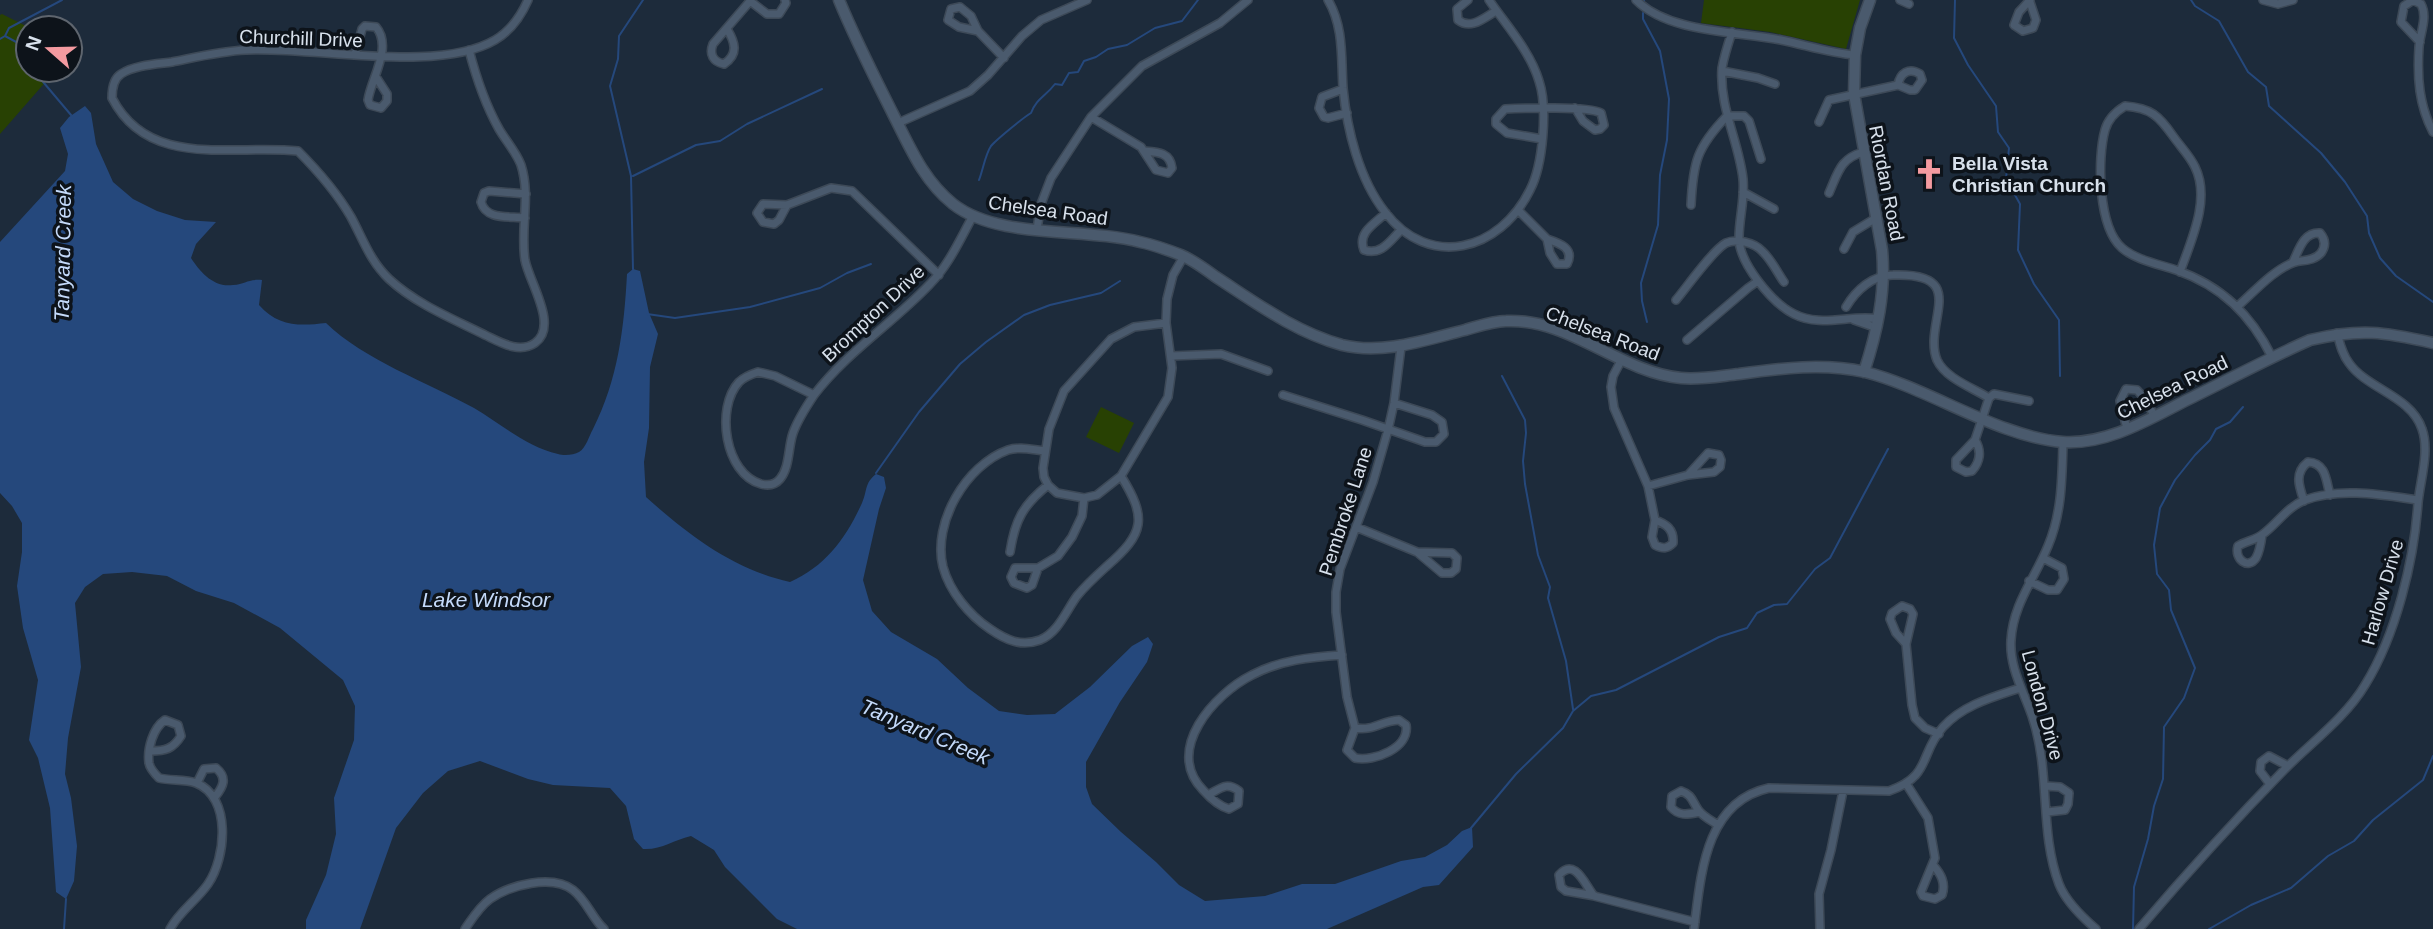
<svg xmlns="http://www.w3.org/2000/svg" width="2433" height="929" font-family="Arial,sans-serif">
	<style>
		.green { fill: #284103 }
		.water { fill: #25487c }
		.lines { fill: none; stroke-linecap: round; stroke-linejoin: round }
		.stream { stroke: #25487c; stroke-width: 2 }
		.street-casing { stroke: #3d4957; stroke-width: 10 }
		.secondary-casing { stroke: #3d4957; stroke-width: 13 }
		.street { stroke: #4a5a6d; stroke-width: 7 }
		.secondary { stroke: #4a5a6d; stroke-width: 10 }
		.labels { text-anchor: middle; stroke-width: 7; stroke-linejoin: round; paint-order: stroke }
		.street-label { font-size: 19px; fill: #d8e1ec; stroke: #0d131a }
		.poi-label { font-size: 19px; font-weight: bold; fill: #d8e1ec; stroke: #0d131a; text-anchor: start }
		.water-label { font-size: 21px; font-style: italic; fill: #c4dafa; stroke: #0d131a }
	</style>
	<rect width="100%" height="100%" fill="#1d2b3b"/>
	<path class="green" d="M1704 0H1860L1846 49 1770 32 1701 23Z
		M2 14 30 28H28V70H56L0 134V15Z
		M1101 407 1134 423 1119 453 1086 437Z"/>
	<path class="water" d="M85 106 91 113 96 144 113 182 133 199 157 211 185 220 216 222 196 244 191 258C200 272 214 288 233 285 246 284 247 279 262 280L259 305C278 327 300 326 326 323 364 360 427 382 474 408 501 424 527 447 558 454 564 456 574 455 579 452 586 448 589 436 593 429 618 379 624 329 627 274L633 269 640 271 649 313 658 334 650 367 649 428 644 462 646 497C687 534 734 570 790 582 826 566 846 538 862 503 868 489 864 484 876 474L884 477 886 488 879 509 863 580 872 611 891 632 937 659 968 688 999 711 1027 715 1055 714 1090 687 1132 646 1148 637 1153 644 1147 662 1120 702 1086 762V787L1092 804 1121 832 1156 862 1179 885 1205 901 1265 896 1302 884H1335L1401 861 1425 857 1447 845 1462 831 1472 827 1473 847 1439 885 1423 887 1327 929H797L777 919 725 867 714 850 691 836C673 840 662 850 643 849L634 839 626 806 610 788 553 785 528 779 480 761 448 771 423 793 396 828 360 929H306V920L326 875 336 834 334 798 354 740 355 706 343 680 280 628 234 603 196 591 167 576 132 572 103 574 85 587 75 603 81 667 68 738 65 774 71 798 77 846 74 881 66 899 56 892 50 808 38 758 29 740 38 680 23 628 17 586 22 552V523L12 506 0 493V242L65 171 68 154 60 128 69 117Z"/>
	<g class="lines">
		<path class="stream" d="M1955 0 1954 38 1968 65 1996 106 1998 132 2009 148 2006 179 2020 204 2018 250 2034 284 2059 320 2060 376
			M2191 0 2195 6 2219 21 2248 72 2266 87 2269 106 2321 153 2345 182 2367 216 2369 233 2380 258 2396 276 2433 302
			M1644 1V0
			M1643 13V19L1660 51 1669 99 1667 140 1660 175 1658 225 1641 283 1642 301 1647 322
			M5 36 9 28 62 0
			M0 39 5 36 18 43 22 57 28 65
			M33 70 71 115
			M633 176 696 145 720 141 747 124 822 89
			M979 180C983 170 985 155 991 146 996 140 1024 117 1031 113 1037 98 1045 97 1055 84L1062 85 1069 73 1078 72 1084 61 1096 57 1108 49 1127 45 1155 28 1182 21 1198 0
			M633 269 631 176 610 86 618 59 619 36 643 0
			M647 314 675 318 750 307 820 288 847 273 871 264
			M1502 376 1525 420 1526 433 1523 461 1525 484 1538 555 1550 587 1548 598 1566 661 1573 709
			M876 473 919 412 960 364 986 342 1024 315 1050 305 1101 293 1120 281
			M1471 828 1516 774 1563 728 1573 711 1591 696 1616 690 1719 637 1747 628 1757 613 1774 605 1787 604 1815 569 1830 558 1888 449
			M64 929 66 899
			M2133 929 2134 887 2148 839 2154 806 2163 779 2164 727 2184 698 2195 668 2171 610 2169 590 2157 574 2154 545 2160 508 2175 480 2195 455 2210 440 2216 429 2230 422 2243 407
			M2209 929 2251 905 2291 888 2328 856 2354 841 2373 820 2423 780 2433 756"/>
		<defs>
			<path id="street" d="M1328 0C1344 27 1341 58 1343 88 1347 130 1359 179 1385 212 1429 270 1500 251 1530 190 1543 165 1548 108 1539 81 1530 51 1506 25 1489 0
				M1468 0 1457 9 1458 20C1471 30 1484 18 1496 11
				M1636 0C1669 33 1735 31 1781 40 1806 45 1830 53 1855 55
				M1900 0 1909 4
				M2263 0 2278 4 2293 0
				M750 1 767 14H779L786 3 785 0
				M2030 2 2036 20 2033 28 2023 31 2014 25 2019 12 2030 0
				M727 29C735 42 739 54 724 64 713 62 709 54 713 44L751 0
				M978 31 959 27 948 20 951 9 960 7 971 16 978 31 1004 58
				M1732 32C1728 44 1724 56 1722 68 1719 107 1739 142 1743 179 1745 199 1739 218 1739 238 1739 263 1772 303 1794 314 1821 328 1851 314 1879 319
				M2420 42 2401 22 2404 6 2413 0 2421 4C2428 17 2420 33 2419 47 2417 78 2419 105 2433 132
				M469 50C476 77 485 104 499 129 506 141 516 152 521 165 531 196 520 228 525 260 529 282 559 326 535 343 519 354 500 342 485 335 453 319 416 304 389 279 370 261 363 239 351 217 337 193 318 171 298 151 234 144 149 170 112 98 112 89 113 79 121 74 134 65 157 64 172 62 197 57 221 51 246 50 313 46 437 74 495 40 510 31 521 16 528 0
				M355 55 362 29 365 26 376 27C393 47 371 79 368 100L370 105 381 108 387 101V94L376 77
				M1722 71 1758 78 1775 84
				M1343 89 1322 97 1319 108 1324 117 1328 118 1347 113
				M1091 117 1141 147 1156 170 1168 173 1172 168C1170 152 1157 152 1144 151
				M1819 122 1829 100 1898 85 1910 90H1915L1922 80 1920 74C1909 67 1900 73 1898 85
				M898 123 970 91 988 75 1022 36 1041 20 1087 0
				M1542 139 1507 133 1496 124V119L1505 109C1522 108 1589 106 1601 113L1604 125 1600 129 1595 130 1583 121 1575 108
				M1743 192 1774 209
				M1829 193C1838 173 1840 158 1864 152
				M787 205 779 220 774 224 763 222 757 213 763 204 787 205 831 188 852 191 939 275
				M1691 205C1693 162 1697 147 1727 116H1744L1749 121 1761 159
				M1518 210 1547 239 1550 253 1557 264H1567C1575 248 1559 243 1547 239
				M1386 213C1374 224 1357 233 1364 250 1381 256 1390 241 1401 230
				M525 218C508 216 486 220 481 202L484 193 489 191 526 194
				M1037 229 1041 204 1051 178 1091 117 1142 66 1220 23 1248 0
				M1844 249 1853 232 1876 218
				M2180 272C2191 241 2211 199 2195 167 2190 156 2180 146 2173 136 2159 116 2151 108 2125 106 2115 112 2108 119 2105 130 2097 159 2098 227 2122 248 2136 260 2158 264 2176 270 2222 286 2251 315 2272 357
				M1676 300C1687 287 1713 250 1726 243 1736 238 1755 243 1762 251 1771 259 1777 272 1784 282
				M2238 306C2254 292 2274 269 2295 262 2304 260 2314 261 2321 253 2326 246 2325 239 2320 233 2303 232 2299 250 2293 262
				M1846 307C1856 290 1873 275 1893 275 1972 272 1922 323 1937 360 1945 378 1973 388 1989 398
				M1854 320 1877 328
				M1166 323 1134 327 1111 339 1064 391 1049 429 1043 468 1044 477 1048 485 1057 493 1084 498 1097 495 1121 476 1168 397 1172 368 1166 323 1167 299 1173 275 1184 256
				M1687 340 1748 288 1758 281
				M1171 356 1221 354 1268 371
				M1622 359 1613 376 1611 387 1614 408 1648 486 1655 520 1652 537 1655 545C1663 549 1667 549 1673 543 1674 529 1666 524 1655 520
				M758 372 775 376 814 395C806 407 798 419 793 433 788 447 790 467 780 479 775 485 769 486 761 484 725 474 715 408 739 382 744 377 752 374 758 372Z
				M814 395C847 352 893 323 930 284 949 265 960 239 973 216
				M1283 395 1362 420 1425 442H1436L1444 434 1442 422 1432 415 1394 403
				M1989 398 1994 394 2029 401
				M2127 429 2120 401 2126 389 2137 390 2145 399 2155 417
				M1975 440C1982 451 1980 462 1972 471L1966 472 1956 467V460L1975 440 1989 398
				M2063 442C2062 478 2062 513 2048 546 2035 578 2013 604 2011 640 2009 667 2024 692 2032 716 2051 771 2039 831 2059 884 2066 902 2082 917 2096 929
				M1045 451C1033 450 1020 446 1008 450 966 465 932 523 943 567 950 592 969 615 990 629 1006 640 1021 647 1040 640 1058 633 1066 611 1077 596 1086 585 1096 576 1107 566 1145 533 1147 518 1121 476
				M1648 486 1688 475 1714 472 1720 467 1721 460 1719 455 1708 453 1688 475
				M2304 501C2299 486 2294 473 2308 462 2326 463 2326 480 2330 495
				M1356 527 1417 552 1442 573H1451L1456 569 1457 558 1452 553 1417 552
				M2262 535C2261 543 2260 551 2256 558 2248 570 2234 559 2238 546 2246 541 2256 540 2263 534 2277 524 2287 507 2305 500 2340 487 2383 495 2418 500
				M1010 552C1015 520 1023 505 1048 485
				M1038 568 1032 585 1027 588 1014 583 1011 577 1015 568H1038L1058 556 1072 537 1082 516 1084 498
				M2029 581 2048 590H2057L2064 579 2062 568 2043 558
				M1906 644 1896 633 1890 619 1892 613 1902 606 1910 609 1913 614 1906 644 1912 705 1915 718 1925 728 1939 734
				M1355 728C1375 731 1380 721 1399 720L1406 725C1410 748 1374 762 1355 758L1347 750 1355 728 1347 697 1336 612V592L1340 569 1373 482 1388 430 1394 403 1401 347
				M151 751C165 751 173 749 181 736L178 725 165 720C153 728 147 749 149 763 150 769 155 774 159 778 170 781 185 779 196 783 232 797 226 858 208 884 197 900 179 912 170 929
				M197 783 204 769 216 768C228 778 223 787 215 797
				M2270 784 2260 771 2261 762 2269 756 2288 766
				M1907 785 1928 818 1935 858 1921 892 1923 896 1935 899 1942 895C1946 883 1941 874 1933 865
				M2046 786 2060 787 2069 793 2068 804 2065 810 2047 812
				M1208 795C1220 789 1226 781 1239 791L1238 804 1229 809C1219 806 1210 798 1203 790 1164 750 1214 694 1252 675 1280 660 1311 657 1342 655
				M1700 812C1689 814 1679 817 1671 807L1672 796 1681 791C1693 795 1692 802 1699 811 1704 817 1712 821 1718 825
				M1595 896 1566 891 1561 887 1559 875C1575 857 1585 885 1594 896L1695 922
				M465 929C472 919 479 907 490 899 510 885 552 874 573 890 587 901 592 918 604 929
				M1694 929C1701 874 1705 802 1769 788L1889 791C1932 776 1919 754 1943 727 1963 705 1993 697 2020 688
				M1820 929 1819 894 1831 850 1843 791
				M2139 929C2186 874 2235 820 2285 769 2312 742 2346 717 2365 685 2396 635 2414 561 2418 503 2420 481 2430 451 2422 429 2411 396 2367 389 2349 363 2342 354 2340 344 2337 333"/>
			<path id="secondary" d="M839 0C855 39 874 76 893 114 910 147 923 180 953 204 999 240 1084 227 1140 242 1154 245 1168 250 1181 255 1193 260 1205 269 1216 277 1256 303 1295 332 1342 345 1383 355 1425 340 1465 330 1479 326 1493 321 1506 321 1570 318 1619 372 1681 378 1700 380 1720 376 1739 374 1781 368 1824 363 1865 372 1929 388 1998 437 2063 442 2108 445 2151 418 2189 399 2230 379 2269 358 2310 340 2361 328 2384 332 2433 343
				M1864 372C1877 332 1886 293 1882 250L1854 94 1855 55 1860 28 1870 0"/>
		</defs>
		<use href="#street" class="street-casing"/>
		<use href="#secondary" class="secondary-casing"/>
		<use href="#street" class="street"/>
		<use href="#secondary" class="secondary"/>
	</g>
	<defs>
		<symbol id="church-bare" viewBox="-9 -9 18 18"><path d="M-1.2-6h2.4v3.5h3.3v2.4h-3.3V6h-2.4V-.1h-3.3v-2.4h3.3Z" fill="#f49aa0" stroke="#0d131a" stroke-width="2.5" paint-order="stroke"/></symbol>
	</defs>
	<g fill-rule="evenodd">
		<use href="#church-bare" x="1907" y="152" width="44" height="44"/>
	</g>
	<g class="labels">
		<g class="street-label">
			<text transform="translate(301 38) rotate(2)" y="7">Churchill Drive</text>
			<text transform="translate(1887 183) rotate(79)" y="7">Riordan Road</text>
			<text transform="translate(1048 210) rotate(8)" y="7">Chelsea Road</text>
			<text transform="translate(873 313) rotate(-43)" y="7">Brompton Drive</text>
			<text transform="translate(1603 333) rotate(21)" y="7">Chelsea Road</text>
			<text transform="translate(2172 387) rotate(-26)" y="7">Chelsea Road</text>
			<text transform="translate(1345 511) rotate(-72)" y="7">Pembroke Lane</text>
			<text transform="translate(2382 592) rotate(-74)" y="7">Harlow Drive</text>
			<text transform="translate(2043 705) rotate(75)" y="7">London Drive</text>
		</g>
		<g class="poi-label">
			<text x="1952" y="170">Bella Vista<tspan x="1952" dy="22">Christian Church</tspan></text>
		</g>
		<g class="water-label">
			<text transform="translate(63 253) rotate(-89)" y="7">Tanyard Creek</text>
			<text x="486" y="607">Lake Windsor</text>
			<text transform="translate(925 732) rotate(23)" y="7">Tanyard Creek</text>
		</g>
	</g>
	<g transform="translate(49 49) rotate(290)"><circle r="33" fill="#0d131a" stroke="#5e656e" stroke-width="2"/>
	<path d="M0-5L12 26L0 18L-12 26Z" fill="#f49aa0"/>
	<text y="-10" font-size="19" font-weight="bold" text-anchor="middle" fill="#d8e1ec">N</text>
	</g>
</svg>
